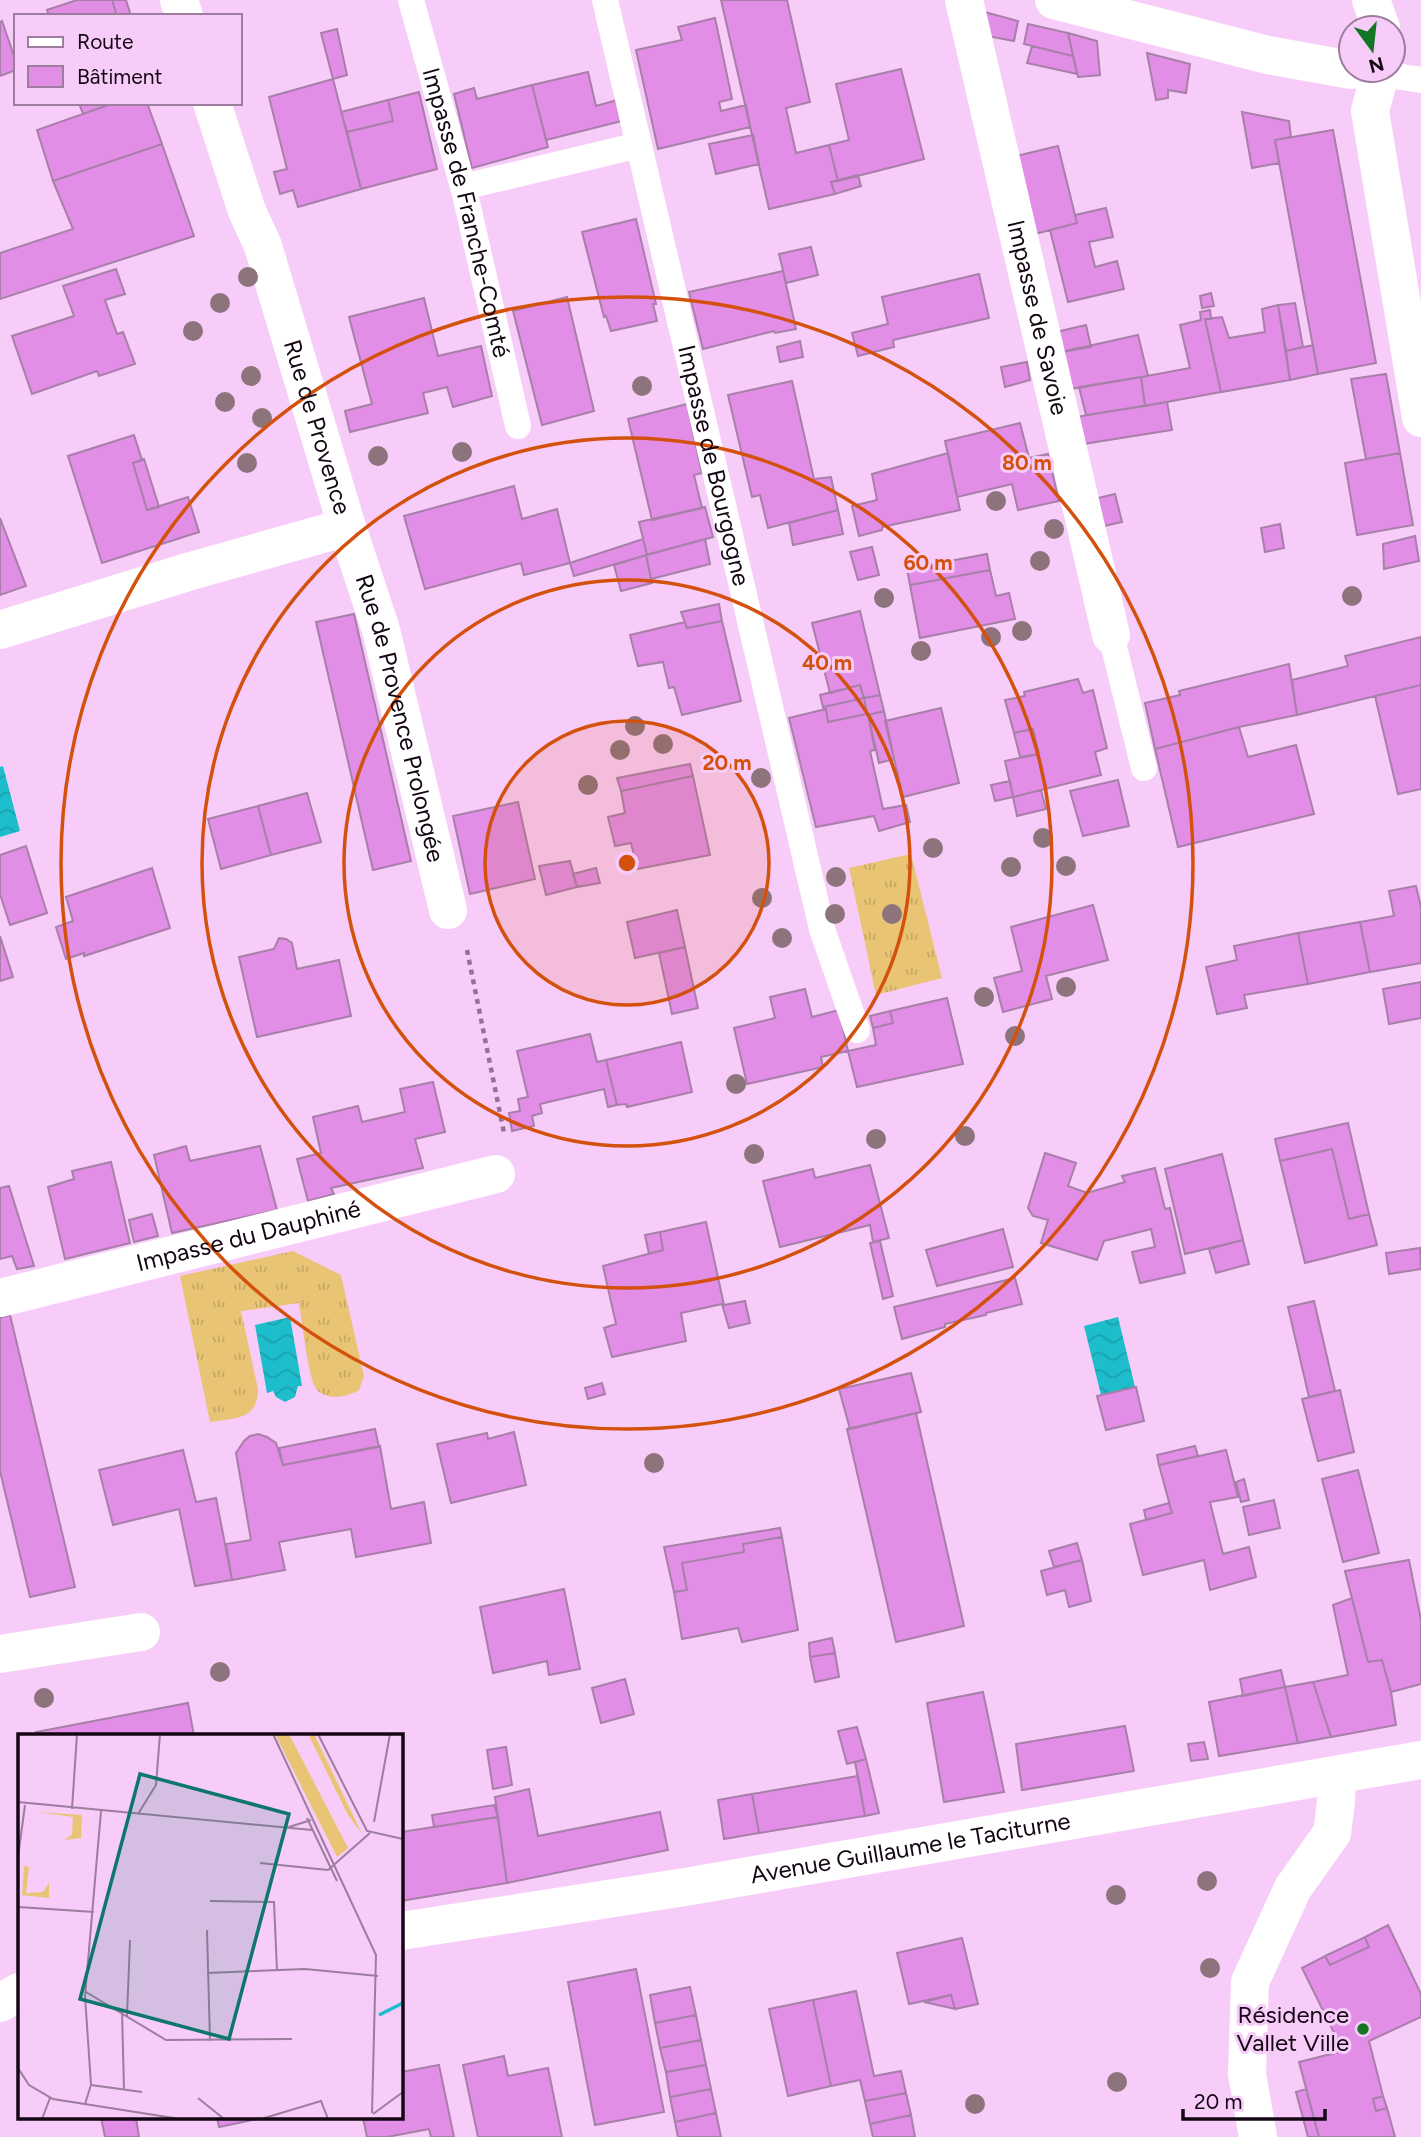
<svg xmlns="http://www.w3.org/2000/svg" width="1421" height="2137" font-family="Figtree,sans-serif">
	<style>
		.grass { fill: url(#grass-tufts) }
		.water { fill: url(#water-waves) }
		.building { fill: #e28ee6; stroke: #a77fa9; stroke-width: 2 }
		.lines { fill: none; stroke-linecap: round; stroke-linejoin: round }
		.path { stroke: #927492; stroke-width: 4.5; stroke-dasharray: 5 5; stroke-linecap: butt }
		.service { stroke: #fff; stroke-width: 26 }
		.minor { stroke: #fff; stroke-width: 38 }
		.tree { fill: #8c737c }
		.ring { fill: none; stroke: #d3510d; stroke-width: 3.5 }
		.poi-dot { fill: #147525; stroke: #f7ccf8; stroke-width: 2.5 }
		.labels { text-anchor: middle; stroke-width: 6; stroke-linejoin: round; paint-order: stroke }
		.street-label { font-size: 24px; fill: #140614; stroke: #f7ccf8 }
		.poi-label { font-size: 24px; fill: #140614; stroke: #f7ccf8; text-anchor: end }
		.inset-river { fill: none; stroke: #1dbdcc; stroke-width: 3.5 }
		.inset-road { fill: none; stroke: #9c7d9d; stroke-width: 2 }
		.view { fill: #0f766e; fill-opacity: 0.15; stroke: #0f766e; stroke-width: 3.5 }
		.inset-edge { fill: none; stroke: #140614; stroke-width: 3.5 }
		.centre { fill: #d3510d; stroke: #f7ccf8; stroke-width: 3.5 }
		.ring-label { font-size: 21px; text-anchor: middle; font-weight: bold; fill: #d3510d; stroke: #f7ccf8; stroke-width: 6; stroke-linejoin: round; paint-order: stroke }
	</style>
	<defs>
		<pattern id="grass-tufts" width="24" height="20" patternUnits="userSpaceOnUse" patternTransform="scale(1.75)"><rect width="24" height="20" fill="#e9c475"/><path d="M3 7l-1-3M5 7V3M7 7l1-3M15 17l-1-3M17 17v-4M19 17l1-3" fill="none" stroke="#c7a764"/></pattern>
		<pattern id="water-waves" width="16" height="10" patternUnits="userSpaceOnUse" patternTransform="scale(1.75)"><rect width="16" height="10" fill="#1dbdcc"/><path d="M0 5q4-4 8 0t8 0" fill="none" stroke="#1aa1ae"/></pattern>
	</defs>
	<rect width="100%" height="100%" fill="#f7ccf8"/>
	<path class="grass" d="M911 854 942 978 876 995 849 868Z
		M293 1251 341 1275 364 1376 359 1390C346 1397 329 1401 317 1390 308 1380 302 1319 299 1303L241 1311 258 1389C258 1420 235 1418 210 1422L180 1276Z"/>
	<path class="water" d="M3 766 20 831 0 837V767Z
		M290 1317 302 1386H298L295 1397 285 1402 276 1397 273 1391 267 1393 255 1325Z
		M1118 1317 1135 1387 1101 1395 1084 1326Z"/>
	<path class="building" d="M77 0H112L117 16H49L47 10Z
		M112 0H126L131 16H117Z
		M721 0H787L810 102 786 108 796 153 829 145 838 181 831 182 835 194 769 209Z
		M981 11 1018 21 1014 41 987 36Z
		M715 18 732 99 719 102 721 111 746 105 750 127 658 149 636 50 682 40 678 27Z
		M2 21 16 62V70L0 76V22Z
		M1028 24 1068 33 1073 56 1024 44Z
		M337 29 347 75 333 79 321 33Z
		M1068 33 1097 41 1100 75 1078 77Z
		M1032 46 1073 56 1077 74 1027 63Z
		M1147 53 1190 64 1186 93 1168 90V98L1156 100Z
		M901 69 924 159 838 181 829 145 849 140 836 84Z
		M588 72 596 106 617 100 622 121 546 140 532 85Z
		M333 79 361 189 298 207 293 190 280 194 274 172 287 169 269 97Z
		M532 85 548 147 472 168 454 94 474 88 477 99Z
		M419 92 437 169 361 189 347 132 393 121 388 100Z
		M388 100 393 121 347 132 341 112Z
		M79 103H114L83 114Z
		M114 103H147L162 144 53 181 37 130Z
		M1242 112 1289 121 1291 137 1275 140 1279 163 1252 168Z
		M1333 130 1376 363 1318 374 1275 140Z
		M753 135 759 164 716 174 709 144Z
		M162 144 194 236 0 299V253L73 229 53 181Z
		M1058 146 1077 223 1035 234 1016 156Z
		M858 175 861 186 835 194 831 182Z
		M1106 208 1113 237 1089 242 1095 267 1117 261 1124 289 1068 302 1050 230 1077 223 1075 215Z
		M636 219 656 304H653L657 321 611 331 606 316 604 317 582 232Z
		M811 247 818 275 786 283 779 254Z
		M116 269 125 294 105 300 117 334 123 332 135 364 99 376 97 371 32 394 12 336 74 316 63 286Z
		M783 271 796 329 775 333 774 331 703 349 689 292Z
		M979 274 989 318 893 340 894 347 858 356 852 333 888 324 882 297Z
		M1211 293 1214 306 1202 308 1200 296Z
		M567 297 594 411 542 425 513 311Z
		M424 298 438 356 481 346 492 396 453 407 447 387 423 393 428 413 350 432 345 411 372 404 349 317Z
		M1295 303 1303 347 1286 351 1278 305Z
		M1278 305 1290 380 1221 392 1205 319 1222 317 1229 338 1265 332 1262 309Z
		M1210 310 1211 319H1205L1221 392 1145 406 1141 377 1190 368 1180 325 1201 320 1200 312Z
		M1086 325 1091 347 1061 352 1056 332Z
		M1138 335 1148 376 1071 389 1061 352Z
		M800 341 803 357 780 362 777 347Z
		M1313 345 1318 374 1290 380 1286 351Z
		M1027 362 1030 380 1005 387 1001 367Z
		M1386 374 1400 453 1366 459 1351 379Z
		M1141 377 1145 406 1086 415 1079 387Z
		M792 381 814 479 831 477 838 510 768 528 760 495 752 497 728 395Z
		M1167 402 1172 430 1083 444 1076 417Z
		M687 404 702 473 694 475 702 508 652 520 628 419Z
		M1020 423 1029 458 1048 454 1059 501 1018 510 1012 484 957 497 945 441Z
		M134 435 142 460 133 463 147 510 188 497 199 532 102 563 68 456Z
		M948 453 960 510 882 527V530L859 536 852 506 877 500 872 474Z
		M1400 453 1413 525 1357 535 1345 463Z
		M144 459 159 507 147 510 133 463Z
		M514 486 522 519 557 509 570 563 524 575 521 563 425 589 404 516Z
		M1115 494 1122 522 1104 526 1098 498Z
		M705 507 713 537 647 555 639 522Z
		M838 510 843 534 793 545 789 523Z
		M0 518 26 586 0 595Z
		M1280 524 1284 548 1265 552 1261 528Z
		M1415 536 1419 561 1384 569 1383 544Z
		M643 539 647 555 574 576 570 563Z
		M705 539 710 564 651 579 646 555Z
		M872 547 879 575 858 580 850 552Z
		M987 554 990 570 910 585 907 569Z
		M646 555 652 583 621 591 614 565Z
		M990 570 996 596 1009 593 1015 619 920 638 910 585Z
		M719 604 722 621 687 628 681 612Z
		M860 611 880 695 864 698 860 685 830 693 812 623Z
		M354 614 411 861 373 870 316 622Z
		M722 621 741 701 682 715 674 687 669 688 663 662 638 666 630 635 685 622 687 628Z
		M1421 637V685L1297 715 1292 680 1348 666 1345 656Z
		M1289 664 1297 715 1239 727 1155 749 1145 703 1180 695 1179 691Z
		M1078 679 1083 693 1093 690 1107 748 1095 752 1101 775 1013 797 1005 761 1039 754 1033 729 1014 733 1005 700 1025 696 1024 692Z
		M860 685 864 698 823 707 820 695Z
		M1421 685V789L1398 794 1375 696Z
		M880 695 884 711 868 715 875 750 870 751 883 809 906 805 910 822 879 831 874 816 816 827 789 718 826 709 828 722 867 714 864 698Z
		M864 698 867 714 828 722 826 709 824 710 823 707Z
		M941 708 959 783 903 797 885 721Z
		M884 711 894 759 879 763 868 715Z
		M1239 727 1248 757 1296 745 1314 814 1178 847 1155 749Z
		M1033 729 1039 754 1020 757 1014 733Z
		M690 764 693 776 621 791 617 778Z
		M693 776 710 855 637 869 631 843 615 846 608 817 625 813 621 791Z
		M1118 780 1129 826 1083 836 1070 791Z
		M1010 781 1013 797 995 801 991 785Z
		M1041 790 1046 809 1017 816 1013 797Z
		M307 793 321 842 271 855 258 806Z
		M518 802 535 879 470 894 453 816Z
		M258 806 271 855 221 869 208 819Z
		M26 846 47 913 10 925 0 894V855Z
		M570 861 577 887 546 895 539 866Z
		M152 868 170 928 84 956V953L66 959 56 927 73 921 66 897Z
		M596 868 600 883 577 887 573 874Z
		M1416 886 1421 907V963L1370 972 1360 922 1394 916 1389 891Z
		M1093 905 1108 960 1046 976 1052 999 1003 1012 994 978 1022 971 1011 927Z
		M677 910 685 947 635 958 627 922Z
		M1360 922 1370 972 1308 984 1298 933Z
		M1298 933 1308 984 1244 995 1247 1008 1217 1014 1206 967 1237 960 1234 946Z
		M0 936 13 977 0 981Z
		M279 938 286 939 292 943 297 969 339 960 351 1016 257 1037 239 957 274 949Z
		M685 947 698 1008 672 1014 659 953Z
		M1421 982V1018L1389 1024 1383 989Z
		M805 989 812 1017 839 1010 848 1051 821 1057 823 1067 747 1084 734 1028 775 1018 770 997Z
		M947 998 963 1064 857 1087 848 1051 876 1045 873 1028 893 1023 890 1011Z
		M890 1011 893 1023 873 1028 870 1016Z
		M590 1034 597 1062 606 1060 617 1105 608 1107 604 1089 540 1104 542 1113 532 1116 534 1126 512 1131 509 1113 520 1111 518 1099 528 1097 517 1051Z
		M681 1042 692 1092 627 1107 626 1104 617 1105 606 1060Z
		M433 1082 445 1132 415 1139 423 1168 331 1188 334 1194 308 1201 297 1159 321 1153 313 1117 358 1106 362 1122 405 1112 400 1089Z
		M1348 1123 1369 1214 1349 1219 1332 1149 1280 1161 1275 1139Z
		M186 1146 190 1161 260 1146 277 1210 172 1233 154 1155Z
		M1332 1149 1349 1219 1369 1214 1377 1245 1305 1263 1280 1161Z
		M1045 1153 1076 1163 1068 1186 1087 1193 1125 1182 1122 1176 1155 1168 1165 1209 1170 1208 1185 1273 1140 1283 1132 1252 1155 1247 1151 1229 1104 1241 1097 1260 1041 1243 1048 1220 1033 1216 1028 1208Z
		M1222 1154 1243 1240 1185 1254 1165 1169Z
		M111 1162 130 1243 65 1259 48 1187 74 1179 72 1171Z
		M870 1165 889 1238 873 1242 870 1225 780 1247 763 1181 813 1169 815 1178Z
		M9 1186 34 1266 17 1269 12 1256 0 1259V1188Z
		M152 1214 158 1236 134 1242 129 1220Z
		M706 1222 724 1305 745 1301 750 1323 729 1328 722 1304 681 1313 686 1341 612 1357 604 1328 616 1324 603 1266 663 1250 660 1232Z
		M1003 1229 1013 1267 937 1286 926 1250Z
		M660 1232 663 1250 649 1254 645 1235Z
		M1243 1240 1249 1264 1216 1273 1209 1249Z
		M880 1241 893 1296 883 1299 870 1243Z
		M1420 1248 1421 1269 1389 1274 1386 1253Z
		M1015 1278 1022 1304 986 1313V1315L945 1324V1327L902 1339 894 1307Z
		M1314 1301 1335 1391 1309 1397 1288 1307Z
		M10 1315 75 1587 30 1597 0 1471V1318Z
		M911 1373 921 1412 850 1429 839 1389Z
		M602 1383 605 1394 588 1399 585 1388Z
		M1136 1387 1144 1421 1106 1430 1097 1396Z
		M1340 1390 1354 1452 1318 1461 1302 1399Z
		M916 1413 964 1626 896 1642 847 1429Z
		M375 1429 379 1447 283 1465 279 1448Z
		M514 1432 526 1485 451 1503 437 1444 487 1433 488 1439Z
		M258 1434 267 1437 276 1443 283 1465 380 1446 391 1509 424 1502 431 1543 356 1557 351 1529 279 1542 285 1570 232 1580 226 1544 251 1540 236 1453 244 1441 250 1436Z
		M1195 1446 1198 1456 1159 1465 1157 1455Z
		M183 1450 196 1502 216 1498 232 1580 195 1586 179 1509 113 1525 99 1470Z
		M1226 1450 1238 1497 1210 1502 1223 1554 1249 1547 1256 1577 1210 1590 1204 1560 1143 1575 1130 1524 1172 1513 1159 1465Z
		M1358 1470 1379 1553 1343 1562 1322 1479Z
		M1244 1479 1249 1500 1241 1502 1236 1482Z
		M1274 1500 1280 1528 1249 1535 1243 1507Z
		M1169 1503 1172 1513 1146 1520 1144 1510Z
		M780 1528 782 1537 743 1544 744 1552 682 1563 687 1590 674 1592 664 1547Z
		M782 1537 798 1630 742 1642 738 1628 682 1639 674 1592 687 1590 682 1563 744 1552 743 1544Z
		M1077 1543 1082 1560 1054 1567 1049 1551Z
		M1082 1560 1091 1601 1069 1607 1065 1590 1047 1595 1041 1571Z
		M1409 1560 1421 1620V1684L1391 1692 1382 1660 1368 1662 1345 1571Z
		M564 1589 580 1669 549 1675 547 1661 493 1673 480 1607Z
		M1352 1598 1368 1662 1382 1660 1391 1692 1396 1725 1331 1737 1313 1682 1348 1675 1333 1605Z
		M832 1638 835 1653 810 1657 809 1643Z
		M835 1653 839 1677 815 1682 810 1657Z
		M1281 1670 1285 1687 1243 1696 1240 1679Z
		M625 1679 634 1714 601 1723 592 1688Z
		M1313 1682 1331 1737 1298 1743 1285 1687Z
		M1285 1687 1298 1743 1219 1756 1209 1702Z
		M983 1692 1004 1792 944 1802 927 1703Z
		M188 1703 194 1736H36V1732Z
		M1125 1726 1134 1771 1022 1790 1016 1744Z
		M857 1727 866 1759 847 1764 838 1731Z
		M1204 1742 1208 1759 1191 1761 1188 1744Z
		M506 1747 512 1785 493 1789 487 1750Z
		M866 1759 879 1813 865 1816 855 1762Z
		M858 1776 865 1816 759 1833 752 1794Z
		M529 1789 538 1836 660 1812 668 1850 507 1883 495 1797Z
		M752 1794 759 1833 724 1839 718 1800Z
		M494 1805 498 1817 434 1827 432 1815Z
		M498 1817 507 1883 401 1901V1832Z
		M1388 1925 1421 1994V2017L1369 2041 1383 2096 1373 2099 1376 2111 1387 2108 1395 2137H1319L1299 2062 1343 2051 1302 1968 1325 1956 1330 1965 1369 1947 1365 1937Z
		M1365 1937 1369 1947 1330 1965 1325 1956Z
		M962 1938 978 2004 955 2009 951 1995 909 2004 897 1953Z
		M636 1969 664 2112 595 2125 568 1982Z
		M690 1987 696 2015 655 2023 650 1995Z
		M856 1991 874 2076 901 2071 906 2093 865 2101 860 2080 831 2086 813 2000Z
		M951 1995 955 2009 924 2002Z
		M813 2000 831 2086 788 2096 769 2009Z
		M696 2015 701 2040 660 2048 655 2023Z
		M701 2040 706 2065 666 2072 660 2048Z
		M504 2056 508 2076 548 2068 562 2137H478L463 2065Z
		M439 2065 454 2137H431L429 2129 387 2137H367L363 2118H401V2072Z
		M706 2065 711 2089 670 2097 666 2072Z
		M711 2089 716 2113 675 2122 670 2097Z
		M1306 2089 1319 2137H1308L1296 2092Z
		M906 2093 911 2115 870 2124 865 2101Z
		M1383 2096 1387 2108 1376 2111 1373 2099Z
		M716 2113 721 2137H678L675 2122Z
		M911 2115 915 2137H873L870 2124Z
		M101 2118H136L139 2137H105Z
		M217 2118H262L219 2127Z"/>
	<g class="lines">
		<path class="path" d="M467 950 504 1133"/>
		<g class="service">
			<path id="s1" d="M411 0 465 194 518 426"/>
			<path id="s2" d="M605 0 822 929 857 1030"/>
			<path d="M1381 74 1421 80"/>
			<path d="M463 187 639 145"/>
			<path d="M1111 635 1144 768"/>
		</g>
		<g class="minor">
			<path d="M179 0 184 16"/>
			<path id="s3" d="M964 0 1111 635"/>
			<path d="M1054 0 1268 55 1351 70"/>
			<path d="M1371 0 1381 28"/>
			<path d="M1381 70 1370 111 1421 418"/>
			<path id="s4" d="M212 103 247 211 263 246 347 527 381 630 448 910"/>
			<path d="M0 630 191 571 347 527"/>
			<path id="s5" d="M0 1298 496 1174"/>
			<path d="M0 1654 141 1632"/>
			<path id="s6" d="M401 1931 685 1887 1421 1760"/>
			<path d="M0 2003 19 1992"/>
			<path d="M1258 2137 1247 2074 1250 1982 1293 1888 1332 1833 1336 1802 1337 1775"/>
		</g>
	</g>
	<g class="tree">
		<circle cx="248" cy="277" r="10"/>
		<circle cx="220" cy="303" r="10"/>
		<circle cx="193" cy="331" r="10"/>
		<circle cx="251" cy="376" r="10"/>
		<circle cx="642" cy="386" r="10"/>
		<circle cx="225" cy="402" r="10"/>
		<circle cx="262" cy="418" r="10"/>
		<circle cx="462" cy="452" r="10"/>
		<circle cx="378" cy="456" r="10"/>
		<circle cx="247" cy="463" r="10"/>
		<circle cx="996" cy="501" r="10"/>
		<circle cx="1054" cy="529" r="10"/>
		<circle cx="1040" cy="561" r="10"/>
		<circle cx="1352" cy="596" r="10"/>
		<circle cx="884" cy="598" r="10"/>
		<circle cx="1022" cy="631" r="10"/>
		<circle cx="991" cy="637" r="10"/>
		<circle cx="921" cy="651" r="10"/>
		<circle cx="635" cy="726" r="10"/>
		<circle cx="663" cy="744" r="10"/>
		<circle cx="620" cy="750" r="10"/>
		<circle cx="761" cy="778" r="10"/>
		<circle cx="588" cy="785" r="10"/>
		<circle cx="1043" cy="838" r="10"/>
		<circle cx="933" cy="848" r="10"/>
		<circle cx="1066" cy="866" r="10"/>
		<circle cx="1011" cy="867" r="10"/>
		<circle cx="836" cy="877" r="10"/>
		<circle cx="762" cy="898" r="10"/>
		<circle cx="835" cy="914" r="10"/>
		<circle cx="892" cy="914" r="10"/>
		<circle cx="782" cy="938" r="10"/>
		<circle cx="1066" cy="987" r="10"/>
		<circle cx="984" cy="997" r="10"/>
		<circle cx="1015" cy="1036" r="10"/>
		<circle cx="736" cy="1084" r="10"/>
		<circle cx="965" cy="1136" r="10"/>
		<circle cx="876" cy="1139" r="10"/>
		<circle cx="754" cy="1154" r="10"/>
		<circle cx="654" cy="1463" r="10"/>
		<circle cx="220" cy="1672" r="10"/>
		<circle cx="44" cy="1698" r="10"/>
		<circle cx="1207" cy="1881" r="10"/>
		<circle cx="1116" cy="1895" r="10"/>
		<circle cx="1210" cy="1968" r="10"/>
		<circle cx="1117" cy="2082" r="10"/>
		<circle cx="975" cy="2104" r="10"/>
	</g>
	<circle cx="627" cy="863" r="142" fill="#d3510d" fill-opacity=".12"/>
	<g class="ring">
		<circle cx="627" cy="863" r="142"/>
		<circle cx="627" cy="863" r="283"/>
		<circle cx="627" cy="863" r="425"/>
		<circle cx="627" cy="863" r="566"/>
	</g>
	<circle class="poi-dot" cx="1363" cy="2029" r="7"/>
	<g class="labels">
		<g class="street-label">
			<text dy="8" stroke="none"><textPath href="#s1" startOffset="220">Impasse de Franche-Comté</textPath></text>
			<text dy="8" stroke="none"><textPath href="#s3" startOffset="326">Impasse de Savoie</textPath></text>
			<text dy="8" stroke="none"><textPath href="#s4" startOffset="341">Rue de Provence</textPath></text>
			<text dy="8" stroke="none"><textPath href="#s2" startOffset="478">Impasse de Bourgogne</textPath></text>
			<text dy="8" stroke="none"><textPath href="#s4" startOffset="644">Rue de Provence Prolongée</textPath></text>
			<text dy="8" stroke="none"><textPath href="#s5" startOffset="256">Impasse du Dauphiné</textPath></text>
			<text dy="8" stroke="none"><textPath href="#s6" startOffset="516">Avenue Guillaume le Taciturne</textPath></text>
		</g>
		<g class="poi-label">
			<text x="1349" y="2023">Résidence<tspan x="1349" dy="28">Vallet Ville</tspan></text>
		</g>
	</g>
	<g transform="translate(18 1734)">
		<rect width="385" height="385" fill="#f7ccf8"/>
		<path d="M257 0H271L330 114 319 123ZM290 0H296L344 100 330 81ZM21 78 64 81 63 104 46 106 54 101 55 83ZM6 132 11 133 8 159 25 158 31 149V164L4 161Z" fill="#e9c475"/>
		<path class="inset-river" d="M361 281 385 269"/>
		<path class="inset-road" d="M255 0 358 221 354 379M300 0 349 97 385 105M0 68 294 96M54 75 59 0M120 80 138 51 142 0M289 84 319 147M356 88 372 0M268 94 293 86M0 123 7 71M242 129 310 136 352 99M192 167 256 168 259 237M0 173 76 178M189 196 192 307M189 239 287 235 360 242M68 258 148 306 274 305M104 277 106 355M109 282 112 206M0 334 11 351 35 365 162 385M73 351 124 358M180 364 206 385M67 370 73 351 67 262 83 77M355 380 385 358M24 385 32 364M243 385 303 367 310 385"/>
		<path class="view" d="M122 40 271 80 211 305 62 265Z"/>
		<rect width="385" height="385" class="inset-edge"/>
	</g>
	<circle cx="627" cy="863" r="10" class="centre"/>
	<g class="ring-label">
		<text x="1027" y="470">80 m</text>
		<text x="928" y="570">60 m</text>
		<text x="827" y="670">40 m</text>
		<text x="727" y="770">20 m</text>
	</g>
	<rect x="14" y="14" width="228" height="91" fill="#f7ccf8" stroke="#9c7d9d" stroke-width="2"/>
	<rect x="28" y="37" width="35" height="10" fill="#ffffff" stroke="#9c7d9d" stroke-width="2"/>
	<text x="77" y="49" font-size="21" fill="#140614">Route</text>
	<rect x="28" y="66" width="35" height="21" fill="#e28ee6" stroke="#9c7d9d" stroke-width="2"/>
	<text x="77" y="84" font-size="21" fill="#140614">Bâtiment</text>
	<g transform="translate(1372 49) rotate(165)"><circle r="33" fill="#f7ccf8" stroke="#9c7d9d" stroke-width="2"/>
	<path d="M0-5L12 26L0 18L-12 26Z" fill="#147525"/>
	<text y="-10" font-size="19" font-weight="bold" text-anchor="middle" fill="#140614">N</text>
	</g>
	<path d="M1183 2109v10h142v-10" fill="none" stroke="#140614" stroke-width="3.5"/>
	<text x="1194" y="2109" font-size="21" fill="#140614" stroke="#f7ccf8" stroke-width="5" paint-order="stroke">20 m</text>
</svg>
